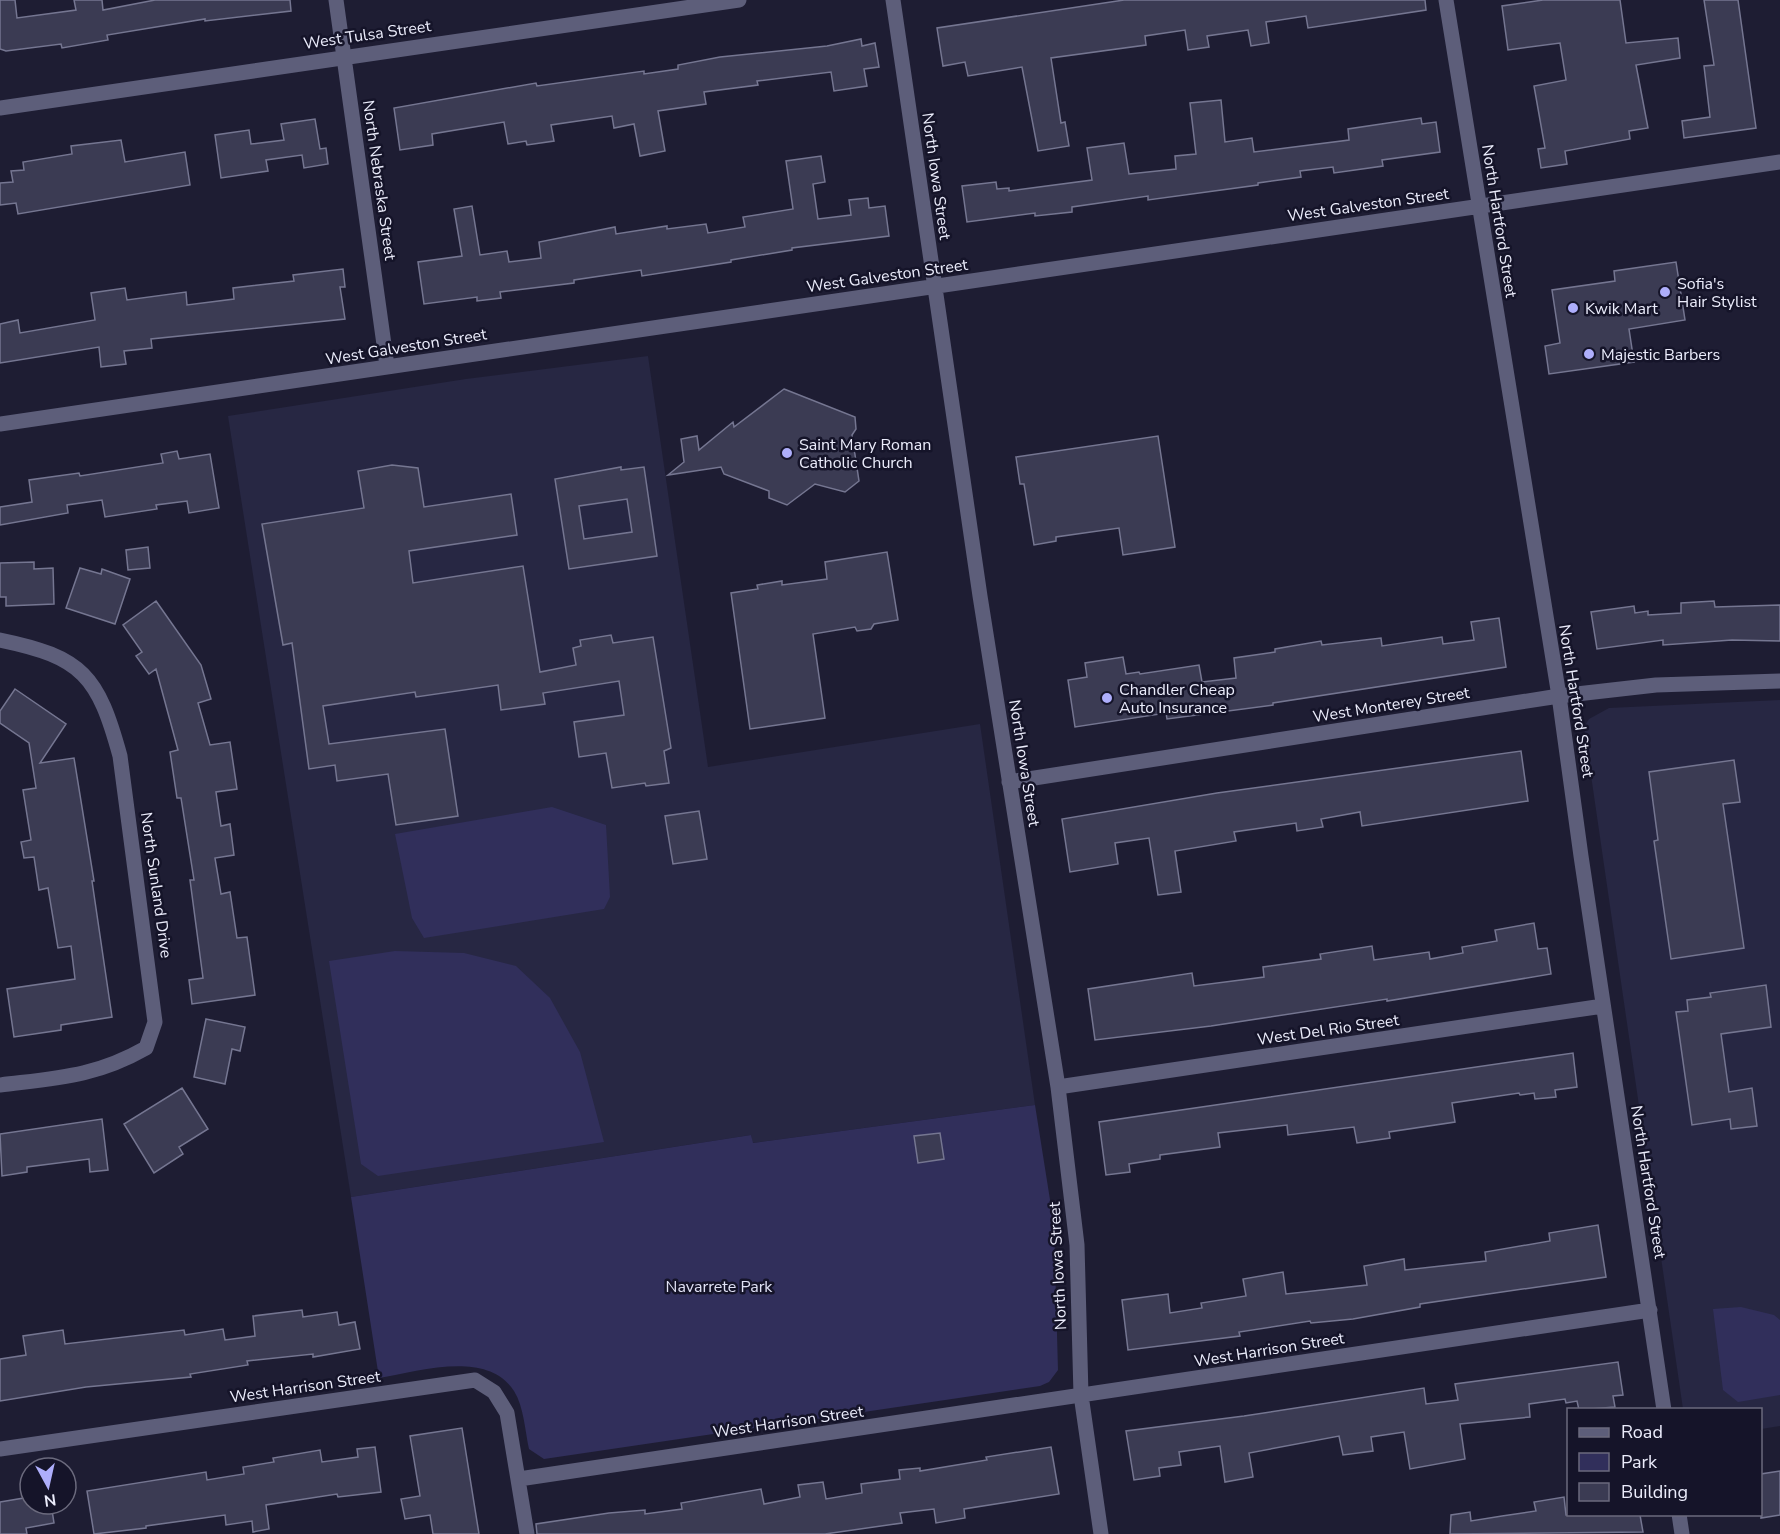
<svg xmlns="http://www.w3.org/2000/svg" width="1780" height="1534" font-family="'Nunito Sans',sans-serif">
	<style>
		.built { fill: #272743 }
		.green { fill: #312f5b }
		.building { fill: #3b3b53; stroke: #757691; stroke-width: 1.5; fill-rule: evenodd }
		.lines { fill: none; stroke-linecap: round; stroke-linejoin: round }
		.minor { stroke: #5d5e7a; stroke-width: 15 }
		.poi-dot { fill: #aeaefb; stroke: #151429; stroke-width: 2 }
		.labels { text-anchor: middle; stroke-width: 5; stroke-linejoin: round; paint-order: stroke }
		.street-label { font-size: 16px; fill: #ebecfb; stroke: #151429 }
		.poi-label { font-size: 16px; fill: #ebecfb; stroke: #151429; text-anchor: start }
		.park-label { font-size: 16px; fill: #e1e2f6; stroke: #151429 }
	</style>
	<rect width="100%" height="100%" fill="#1e1d33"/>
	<path class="built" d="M648 356 708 767 980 724 1035 1105 752 1143 751 1135 351 1197 228 416 466 379Z
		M1780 700V1426L1761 1429 1760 1410 1683 1409 1584 727 1589 719 1609 708Z"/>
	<path class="green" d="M552 807 606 825 610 897 604 909 424 938 412 918 395 834Z
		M395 951 464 953 516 966 550 998 580 1052 604 1142 378 1176 361 1164 329 961Z
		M1035 1105 1054 1225 1058 1370 1049 1382 1040 1386 544 1459 529 1449C525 1431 524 1407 514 1391 487 1349 418 1372 379 1378L351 1197 751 1135 753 1143Z
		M1741 1307 1774 1315 1780 1320V1395L1738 1402 1723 1390 1713 1309Z"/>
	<path class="building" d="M0 0H15L17 18 76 10 74 0H102L103 10 155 0H290L291 11 205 21V19L107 35 108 40 62 48 61 44 6 51 0 49Z
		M1124 0H1425L1426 10 1308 28 1306 16 1266 22 1269 43 1251 46 1248 30 1207 36 1209 47 1188 50 1185 30 1145 36 1146 45 1051 58 1061 123 1065 122 1069 146 1038 151 1022 67 968 76 965 62 943 66 937 28Z
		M1543 0H1620L1626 43 1678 38 1680 58 1636 65 1648 128 1629 131 1630 139 1565 151 1567 164 1541 168 1538 149 1545 148 1534 86 1566 80 1560 43 1508 50 1502 6Z
		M1704 0H1738L1756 128 1684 138 1682 121 1710 117 1704 66 1714 65Z
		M861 39 862 46 875 43 879 67 864 69 867 86 834 91 831 72 757 81 758 85 704 92 706 104 658 111 665 151 640 156 634 124 614 128 612 116 551 125 554 141 527 145 526 141 508 144 504 122 432 134 433 145 400 150 394 108 536 83 537 86 644 71V74L678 69V65L720 57 827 46Z
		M1221 100 1225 142 1252 138 1254 152 1349 140 1348 129 1421 118 1422 124 1436 122 1440 152 1382 160 1383 166 1334 173 1333 167 1300 171 1301 177 1258 183V185L1148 200V196L1072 207V212L1035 216V213L967 222 962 186 996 182 997 189 1009 188V191L1092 180 1087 148 1124 143 1129 174 1176 169 1175 156 1196 154 1190 103Z
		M315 119 320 149 326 148 328 164 304 168 302 155 266 160 268 171 221 178 215 135 249 130 251 144 284 140 281 124Z
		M121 140 125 162 185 152 190 185 18 214 16 203 0 205V183L13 182 11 171 24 170 23 162 72 154 71 146Z
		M821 156 825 182 813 184 818 219 851 215 849 200 868 198 869 208 885 206 889 236 792 248V250L731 260V262L642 276 641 270 574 280V283L500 292 501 298 477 301V297L424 304 418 262 462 256 454 209 472 206 480 255 507 251 509 262 541 258 539 242 615 227 616 234 667 226V229L706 224 708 233 745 227 743 217 793 209 786 161Z
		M1676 262 1685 320 1629 329 1634 362 1549 374 1545 346 1560 343 1552 290 1615 281 1614 271Z
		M343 269 345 287H340L345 319 151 339 152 348 124 351 126 364 101 367 99 347 0 363V324L18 320 20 333 95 320 91 293 125 288 127 300 186 292 187 305 234 299 233 288 294 281 293 275Z
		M784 389 855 417 856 429 852 435 859 481 845 492 815 484 787 505 769 498V491L724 474 721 467 668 475 684 462 681 439 697 436 699 450 733 422 734 427Z
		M1158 436 1175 547 1123 555 1119 528 1056 537V541L1034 545 1024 484H1020L1016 457Z
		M177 451 179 459 210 454 219 508 189 513 187 501 156 505 157 509 105 517 102 500 67 505 68 513 0 525V507L32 502 29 480 79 473 80 476 163 463 161 454Z
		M392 465 418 468 424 507 511 494 517 535 409 551 413 583 523 566 540 672 576 665 573 648 581 646 580 640 611 635 613 643 653 637 671 748 664 751 669 783 646 786 645 783 612 788 606 753 579 757 574 722 624 715 619 681 543 693 545 704 501 710 498 685 416 697 415 692 323 706 329 744 445 729 458 816 396 825 388 774 337 781 335 765 309 769 292 643 283 645 262 524 364 508 358 471Z
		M621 467V470L644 467 657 556 569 569 555 479ZM627 499 632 532 584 539 579 506Z
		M148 547 150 568 128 570 126 550Z
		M887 552 898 620 874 624 871 629 857 631 855 627 813 634 825 718 750 729 731 593 758 589 757 585 782 581V585L827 579 825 562Z
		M34 562V569L53 568 54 604 6 606V597H0V563Z
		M80 568 101 574 102 569 130 579 115 624 66 608Z
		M156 601 201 665 211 699 198 703 210 745 230 742 237 789 216 792 221 826 230 824 234 855 215 858 221 894 230 892 237 938 247 937 255 995 192 1004 189 980 203 978 190 880H194L181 798H177L170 752 178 750 156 669 149 674 136 656 142 652 123 625Z
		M1714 601 1715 607 1780 605V641L1732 640 1663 645V640L1597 649 1591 612 1634 606 1635 613 1648 611V615L1681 613V603Z
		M1499 618 1506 667 1273 703V705L1167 719 1166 713 1075 727 1068 680 1087 677 1085 663 1123 657 1126 674 1139 672 1140 674 1199 665 1202 682 1236 678 1234 658 1275 652V649L1321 641 1322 645 1381 638 1382 646 1442 637 1443 644 1474 640 1471 622Z
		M15 689 66 724 40 763 74 758 94 881H92L112 1017 61 1025V1030L14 1037 7 989 75 979 71 946 58 948 48 888 39 890 34 857 24 858 21 842 31 840 23 790 36 788 29 743 0 723V711Z
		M1521 751 1528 801 1362 826 1360 812 1321 819 1323 827 1297 831 1296 823 1234 832 1236 841 1175 851 1181 892 1158 895 1149 838 1115 843 1118 864 1070 872 1062 819 1217 793Z
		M1734 760 1740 802 1723 804 1744 948 1671 959 1654 841 1658 840 1649 772Z
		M699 811 707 859 673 864 665 816Z
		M1534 923 1538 949 1547 948 1551 974 1387 1001V999L1211 1026 1095 1040 1088 989 1192 973 1194 986 1264 977 1263 967 1321 959 1320 954 1372 946 1374 960 1429 952 1430 959 1463 953 1462 947 1497 941 1495 930Z
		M1766 985 1771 1027 1721 1034 1729 1092 1752 1088 1757 1126 1731 1129 1730 1119 1692 1125 1676 1012 1688 1011 1687 1000 1711 997 1710 993Z
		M206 1019 245 1027 240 1051 232 1049 225 1084 194 1077Z
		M1573 1053 1577 1087 1555 1090 1556 1097 1535 1099 1534 1093 1520 1095 1519 1093 1452 1103 1455 1122 1389 1132 1390 1138 1357 1143 1354 1127 1288 1135 1287 1125 1218 1133 1220 1147 1160 1155V1159L1129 1164 1130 1172 1106 1175 1099 1122Z
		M182 1088 208 1129 179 1147 183 1154 154 1173 124 1124Z
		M102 1119 108 1170 90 1172 89 1159 27 1167V1172L2 1176 0 1134Z
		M940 1133 944 1159 918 1163 914 1136Z
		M1598 1225 1606 1277 1420 1304V1307L1353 1319 1311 1323 1310 1321 1239 1332 1240 1336 1128 1350 1122 1300 1168 1294 1170 1313 1202 1308 1201 1303 1246 1296 1243 1279 1283 1272 1286 1294 1367 1285 1364 1266 1404 1259 1405 1270 1486 1261 1485 1252 1550 1241 1549 1233Z
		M302 1310 303 1317 337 1312 339 1325 355 1322 360 1349 313 1357V1354L247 1361 248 1365 190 1374 191 1377 86 1387 0 1401V1359L26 1355 23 1336 63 1330 65 1344 184 1330 185 1335 223 1329 225 1340 255 1336 253 1316Z
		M1618 1362 1623 1395 1613 1396 1615 1407 1579 1410 1577 1401 1566 1403 1565 1399 1529 1404 1530 1417 1460 1424 1465 1459 1410 1469 1404 1432 1371 1437 1373 1451 1343 1455 1339 1436 1249 1453 1253 1477 1225 1482 1220 1446 1179 1452 1181 1465 1159 1468 1160 1476 1134 1480 1126 1431 1244 1416 1424 1388 1426 1404 1458 1400 1455 1384Z
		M462 1428 479 1534H433L430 1515 405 1519 401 1499 420 1496 410 1436Z
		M375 1447 381 1492 338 1497 337 1494 266 1505 269 1529 253 1532 252 1521 226 1525 225 1515 146 1526V1528L94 1534 87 1491 206 1472 207 1480 244 1474 243 1467 274 1462 273 1458 320 1450 322 1462 358 1457 357 1449Z
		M1051 1447 1059 1494 964 1509 965 1518 936 1523 934 1509 900 1513 902 1523 825 1534H537L536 1524 609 1513 645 1510V1514L682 1509 681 1503 761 1489 764 1504 800 1497 798 1485 823 1482 826 1499 862 1493 861 1484 900 1479 899 1470 920 1468V1471L987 1460 986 1457Z
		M1780 1471V1515L1761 1518V1474Z
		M30 1497V1504H51L54 1523 26 1528 27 1534H0V1502Z
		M1564 1497 1566 1515H1640L1643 1532 1450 1534 1451 1515 1470 1512 1471 1521 1502 1516 1536 1511 1534 1502Z"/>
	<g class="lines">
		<path class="minor" d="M336 0 387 366
			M893 0 980 596 1058 1087 1077 1245 1081 1395 1101 1534
			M1446 0 1559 696 1581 856 1664 1410
			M0 108 739 0
			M0 424 1780 162
			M0 640C83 657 98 676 120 756L155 1022 146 1048C95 1077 57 1078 0 1085
			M1009 782 1559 696 1656 685 1780 681
			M1058 1087 1603 1006
			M0 1449 475 1380 494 1392 507 1413 527 1534
			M519 1479 1650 1310
			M1679 1514 1682 1534"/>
	</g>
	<g class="poi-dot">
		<circle cx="1665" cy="292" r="6"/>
		<circle cx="1573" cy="308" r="6"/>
		<circle cx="1589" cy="354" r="6"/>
		<circle cx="787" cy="453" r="6"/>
		<circle cx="1107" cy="698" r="6"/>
	</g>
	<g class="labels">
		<g class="street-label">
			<text transform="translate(367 34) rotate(-8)" y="6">West Tulsa Street</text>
			<text transform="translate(937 176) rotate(82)" y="6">North Iowa Street</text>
			<text transform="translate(380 180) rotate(82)" y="6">North Nebraska Street</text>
			<text transform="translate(1368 204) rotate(-8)" y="6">West Galveston Street</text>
			<text transform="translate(1500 221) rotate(81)" y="6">North Hartford Street</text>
			<text transform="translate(887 275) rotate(-8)" y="6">West Galveston Street</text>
			<text transform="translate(406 346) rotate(-9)" y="6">West Galveston Street</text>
			<text transform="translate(1577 701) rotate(81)" y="6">North Hartford Street</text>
			<text transform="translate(1391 704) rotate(-9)" y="6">West Monterey Street</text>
			<text transform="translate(1025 763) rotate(81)" y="6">North Iowa Street</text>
			<text transform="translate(157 885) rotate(82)" y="6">North Sunland Drive</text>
			<text transform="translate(1328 1029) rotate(-8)" y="6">West Del Rio Street</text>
			<text transform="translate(1649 1182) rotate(81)" y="6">North Hartford Street</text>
			<text transform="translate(1057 1266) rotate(-93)" y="6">North Iowa Street</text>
			<text transform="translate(1269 1349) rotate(-9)" y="6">West Harrison Street</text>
			<text transform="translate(305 1386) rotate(-8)" y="6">West Harrison Street</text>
			<text transform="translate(788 1421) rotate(-8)" y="6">West Harrison Street</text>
		</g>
		<g class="poi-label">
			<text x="1677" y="289">Sofia's<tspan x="1677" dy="18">Hair Stylist</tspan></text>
			<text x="1585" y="314">Kwik Mart</text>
			<text x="1601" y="360">Majestic Barbers</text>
			<text x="799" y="450">Saint Mary Roman<tspan x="799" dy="18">Catholic Church</tspan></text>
			<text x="1119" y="695">Chandler Cheap<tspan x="1119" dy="18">Auto Insurance</tspan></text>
		</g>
		<g class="park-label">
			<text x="719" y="1292">Navarrete Park</text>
		</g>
	</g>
	<rect x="1567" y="1408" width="195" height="108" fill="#151429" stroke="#6b6a7d" stroke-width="1.5"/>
	<rect x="1579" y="1428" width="30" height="9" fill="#5d5e7a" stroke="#6b6a7d" stroke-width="1.5"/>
	<text x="1621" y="1438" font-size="18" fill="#ebecfb">Road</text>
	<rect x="1579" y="1453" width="30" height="18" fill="#312f5b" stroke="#6b6a7d" stroke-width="1.5"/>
	<text x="1621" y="1468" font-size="18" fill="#ebecfb">Park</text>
	<rect x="1579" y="1483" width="30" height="18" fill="#3b3b53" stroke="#6b6a7d" stroke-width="1.5"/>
	<text x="1621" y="1498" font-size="18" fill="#ebecfb">Building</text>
	<g transform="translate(48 1486) rotate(172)"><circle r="28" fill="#151429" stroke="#6b6a7d" stroke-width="1.5"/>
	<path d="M0-4.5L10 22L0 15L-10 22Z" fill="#aeaefb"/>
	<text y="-9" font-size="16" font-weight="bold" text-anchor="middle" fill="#ebecfb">N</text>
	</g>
</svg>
